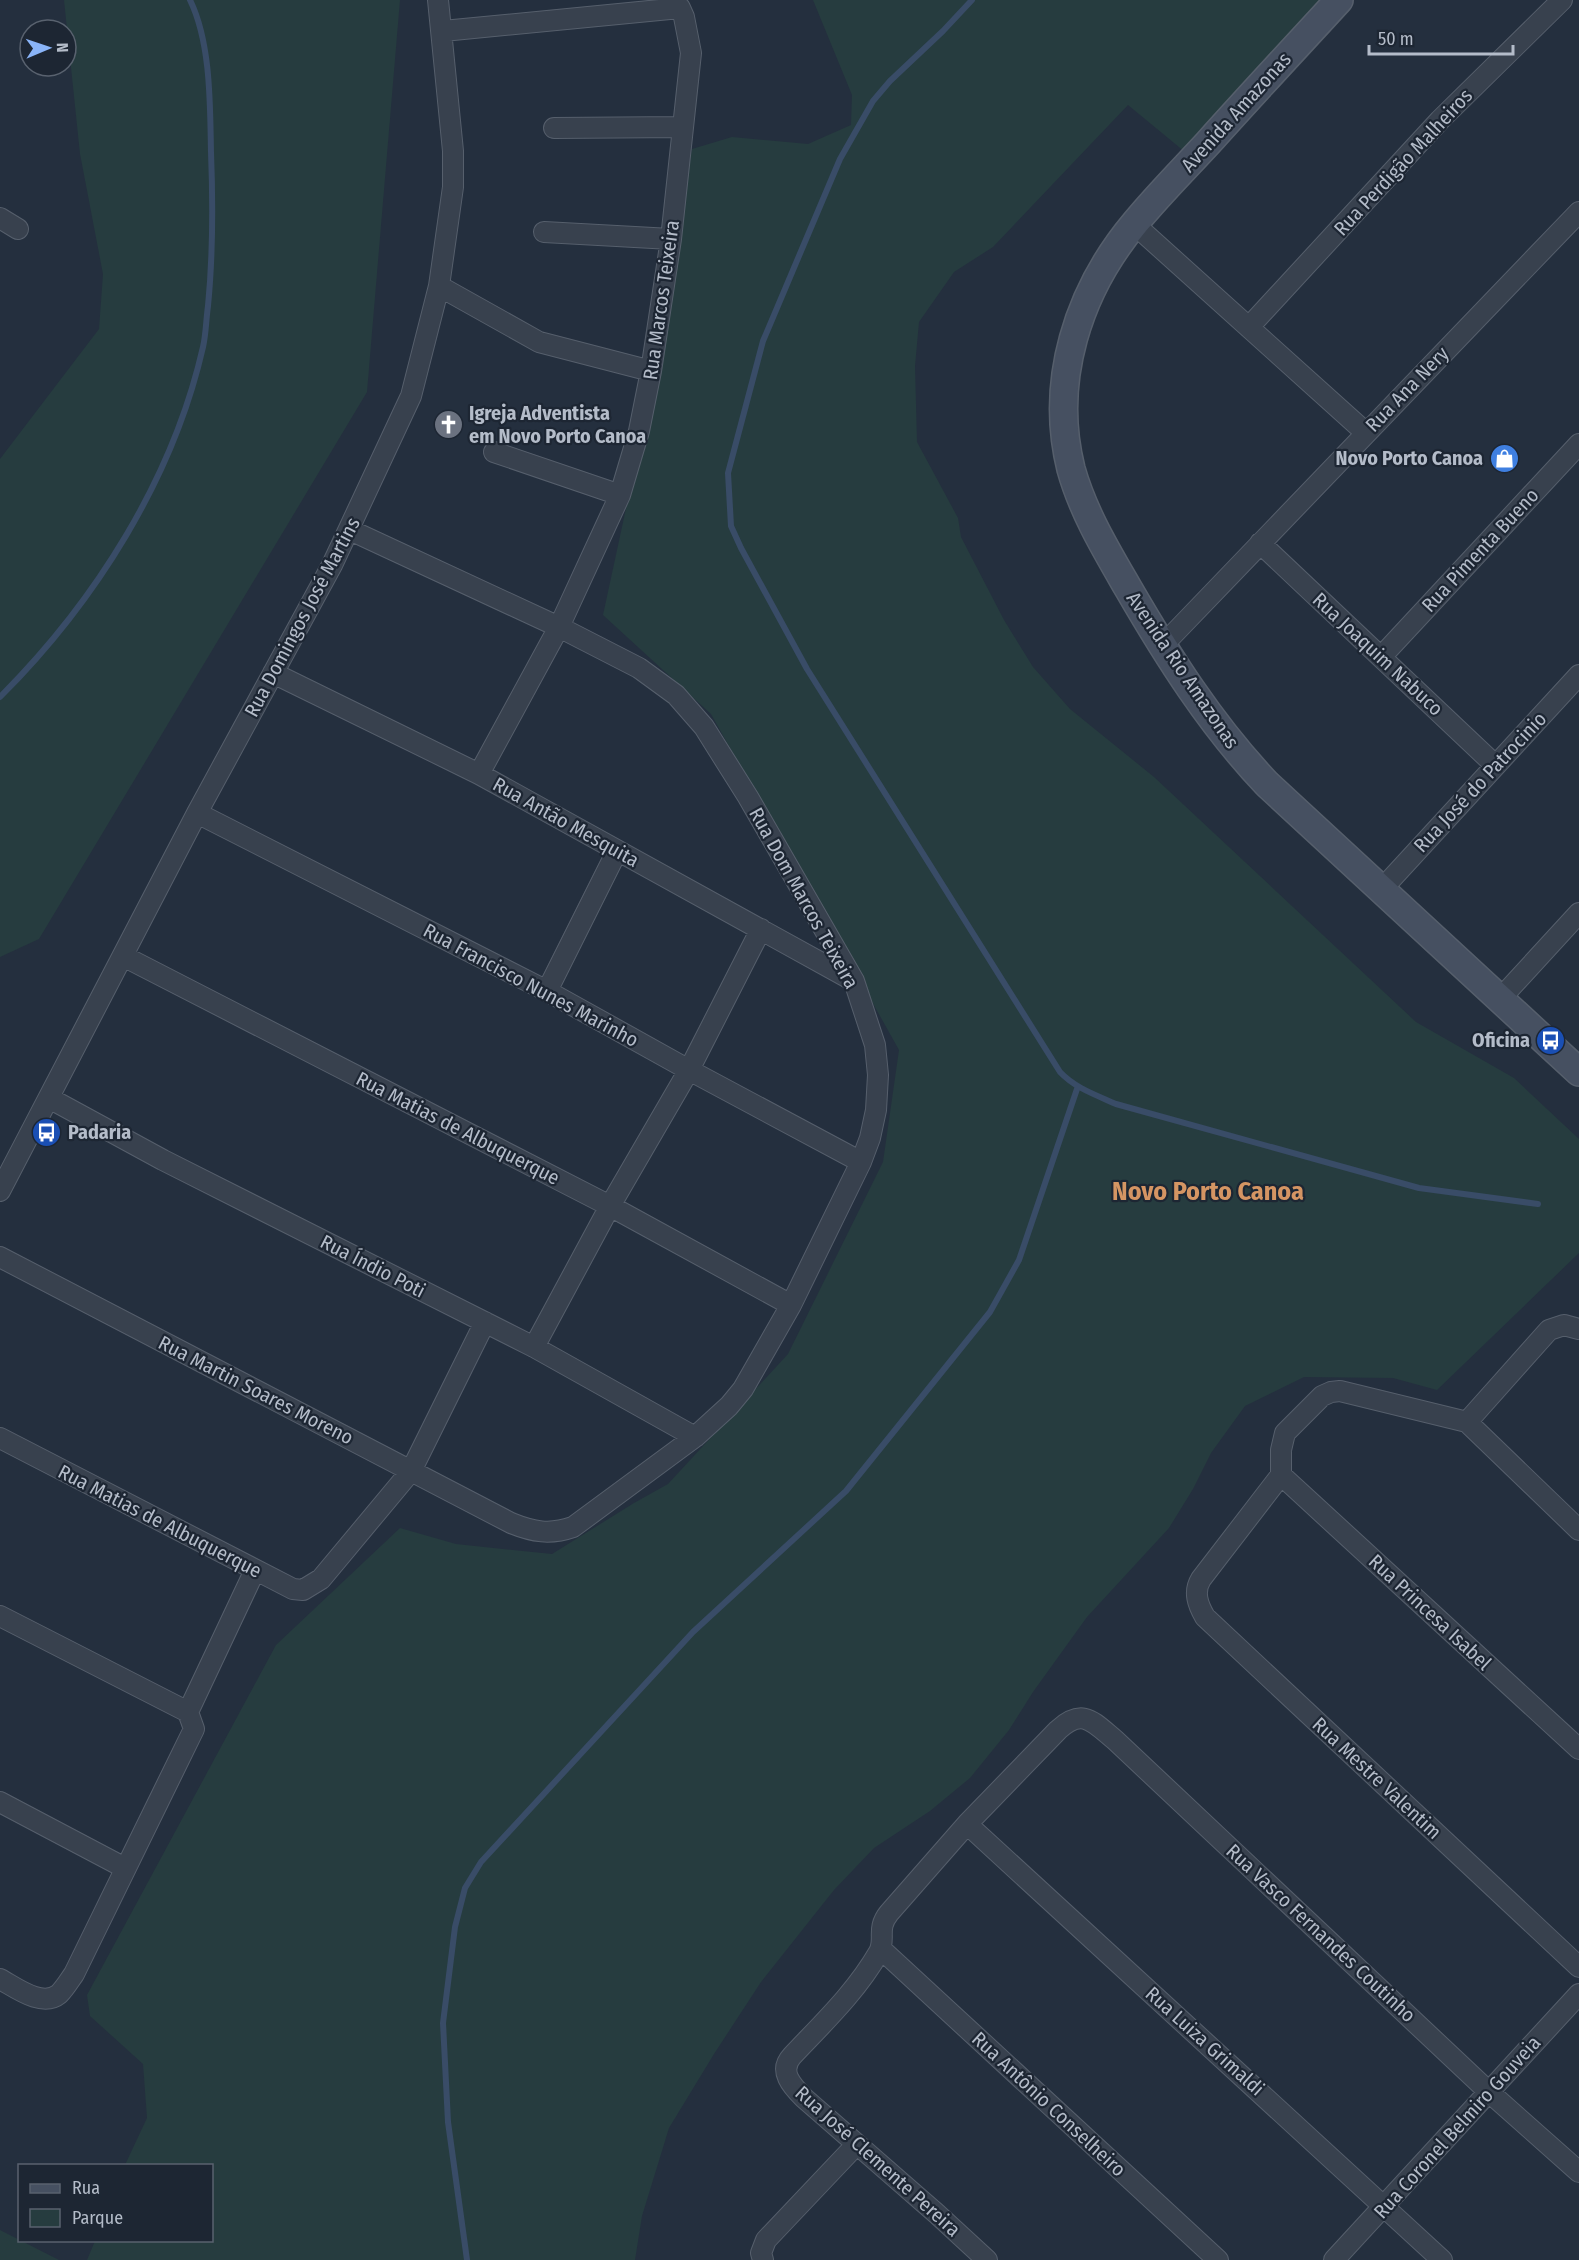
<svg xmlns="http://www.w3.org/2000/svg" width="1579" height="2260" font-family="'Fira Sans Condensed',sans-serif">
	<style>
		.green { fill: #263c3f }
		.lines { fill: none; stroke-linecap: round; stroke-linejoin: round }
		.stream { stroke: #394c67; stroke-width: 6 }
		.street-casing { stroke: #565f6c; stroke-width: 22 }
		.secondary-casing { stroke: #565f6c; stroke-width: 30 }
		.street { stroke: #38414e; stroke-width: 20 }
		.secondary { stroke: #465061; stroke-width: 27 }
		.labels { text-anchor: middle; stroke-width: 4.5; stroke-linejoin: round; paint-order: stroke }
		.street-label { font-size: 20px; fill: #b4bcc9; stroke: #1d2633 }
		.poi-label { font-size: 20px; font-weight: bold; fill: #b4bcc9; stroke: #1d2633; text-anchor: start }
		.district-label { font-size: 26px; font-weight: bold; fill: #d59563; stroke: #1d2633 }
	</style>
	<rect width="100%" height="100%" fill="#242f3e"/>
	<path class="green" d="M64 0H400L367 392 39 939 0 957V459L99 329 103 274 80 154Z
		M813 0H1329L1185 152 1128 105 993 247 954 272 919 322 915 366 917 442 958 518 961 537 1004 620 1033 667 1070 709 1154 777 1416 1022 1514 1078 1579 1139V1253L1437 1390 1393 1378 1304 1377 1245 1406 1211 1453 1193 1489 1169 1528 1087 1617 1033 1692 1009 1730 970 1778 930 1811 874 1848 834 1890 761 1982 714 2054 669 2128 642 2216 635 2260H87L95 2241 212 2240V2166L125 2165 147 2118 143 2064 90 2016 87 1995 276 1645 400 1528 456 1544 552 1554 634 1503 668 1484 788 1354 883 1162 899 1050 711 714 603 615 655 374 692 149 732 137 808 144 851 125 852 95Z
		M0 2230 59 2260H0Z"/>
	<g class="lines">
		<path class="stream" d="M972 0 943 31 890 81 873 101 840 159 763 341 728 473 731 526 741 548 807 669 1060 1072C1075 1088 1096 1095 1116 1104L1419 1188 1538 1204
			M0 697C95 602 173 479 203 347 206 334 206 320 208 306 213 255 213 203 211 152 210 105 211 43 190 0
			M467 2260 448 2122 443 2023 455 1927 465 1888 481 1862 693 1632 846 1491 990 1312 1019 1260 1078 1086"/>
		<defs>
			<path id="street" d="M443 31 680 8 684 17 691 53 671 239 651 371 639 431 620 495 559 627 479 774
				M554 128 682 127
				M0 218 18 229
				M1134 224 1365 432
				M544 232 671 239
				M439 286 539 342 651 371
				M1249 327 1440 120 1562 0
				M494 452 620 495
				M1260 543 1495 765
				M1162 646 1579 212
				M1381 657 1579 444
				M273 673 479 774 854 981
				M197 813 547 991 689 1070 861 1162
				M1382 889 1579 675
				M123 956 610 1206 791 1305
				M547 991 617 851
				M1500 999 1579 913
				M49 1098 163 1160 534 1347 695 1437
				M0 1191 197 813 332 565 411 396 439 286 453 187V151L438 0
				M0 1257 511 1523C533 1532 550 1535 573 1527L695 1437 729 1406 743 1389 791 1305 861 1162 870 1138 876 1110 878 1075 875 1045 854 981 748 797 704 727 676 695 639 668 559 627 350 530
				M1579 1329 1564 1325 1549 1330 1467 1422 1340 1391 1331 1392 1322 1396 1285 1433 1281 1450V1475L1201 1579C1193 1592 1198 1605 1205 1617L1579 1967
				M534 1347 610 1206 689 1070 761 929
				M1467 1422 1579 1530
				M0 1438 293 1589 303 1590 321 1579 411 1471 485 1322
				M1281 1475 1579 1749
				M0 1616 188 1712 194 1729 74 1974C69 1981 65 1988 59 1994 42 2008 15 1987 0 1979
				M188 1712 255 1570
				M0 1802 125 1868
				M967 1824 1442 2260
				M881 1949 1218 2260
				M763 2260 761 2253 766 2240 857 2144
				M987 2260 937 2214 804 2098C792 2086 778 2071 792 2056 823 2023 856 1992 879 1952 886 1939 876 1929 889 1913L967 1824 1058 1730C1083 1707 1093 1722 1115 1740L1489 2092 1579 2172
				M1334 2260 1579 1994"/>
			<path id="secondary" d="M1339 0C1295 48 1251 95 1208 143 1184 169 1158 195 1135 223 1078 291 1049 381 1071 469 1083 512 1106 550 1128 588 1168 657 1211 725 1267 784L1579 1072"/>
		</defs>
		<use href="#street" class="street-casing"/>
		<use href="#secondary" class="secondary-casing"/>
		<use href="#street" class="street"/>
		<use href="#secondary" class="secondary"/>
	</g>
	<defs>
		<symbol id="church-disc" viewBox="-11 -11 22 22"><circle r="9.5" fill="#6b7280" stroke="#1d2633"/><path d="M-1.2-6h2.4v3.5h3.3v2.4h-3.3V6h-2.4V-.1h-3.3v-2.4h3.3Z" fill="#fff"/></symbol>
		<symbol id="shop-disc" viewBox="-11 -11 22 22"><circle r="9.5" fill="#3f7fe0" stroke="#1d2633"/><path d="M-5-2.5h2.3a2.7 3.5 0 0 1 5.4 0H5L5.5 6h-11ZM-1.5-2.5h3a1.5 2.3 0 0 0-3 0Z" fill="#fff"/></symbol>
		<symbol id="bus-disc" viewBox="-11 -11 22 22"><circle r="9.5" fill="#1a4fb4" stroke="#1d2633"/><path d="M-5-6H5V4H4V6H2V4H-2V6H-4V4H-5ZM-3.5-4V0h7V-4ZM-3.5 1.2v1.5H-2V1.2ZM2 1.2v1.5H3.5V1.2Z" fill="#fff"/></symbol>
	</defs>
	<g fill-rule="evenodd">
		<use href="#church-disc" x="432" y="408" width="33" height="33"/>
		<use href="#shop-disc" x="1488" y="442" width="33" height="33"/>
		<use href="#bus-disc" x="1534" y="1024" width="33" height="33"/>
		<use href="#bus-disc" x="30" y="1116" width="33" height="33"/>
	</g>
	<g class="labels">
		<g class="street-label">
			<text transform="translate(1236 112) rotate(-48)" y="7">Avenida Amazonas</text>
			<text transform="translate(1403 162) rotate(-47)" y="7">Rua Perdigão Malheiros</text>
			<text transform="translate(661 300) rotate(-82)" y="7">Rua Marcos Teixeira</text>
			<text transform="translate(1407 389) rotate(-46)" y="7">Rua Ana Nery</text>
			<text transform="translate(1480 550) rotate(-47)" y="7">Rua Pimenta Bueno</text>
			<text transform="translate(302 617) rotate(-62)" y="7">Rua Domingos José Martins</text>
			<text transform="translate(1378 654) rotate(43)" y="7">Rua Joaquim Nabuco</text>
			<text transform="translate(1183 670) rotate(56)" y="7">Avenida Rio Amazonas</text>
			<text transform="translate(1480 782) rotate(-47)" y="7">Rua José do Patrocinio</text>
			<text transform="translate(566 822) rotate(29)" y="7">Rua Antão Mesquita</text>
			<text transform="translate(804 898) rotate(61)" y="7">Rua Dom Marcos Teixeira</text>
			<text transform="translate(531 985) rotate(28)" y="7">Rua Francisco Nunes Marinho</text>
			<text transform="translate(458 1128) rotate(27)" y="7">Rua Matias de Albuquerque</text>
			<text transform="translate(373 1266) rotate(27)" y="7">Rua Índio Poti</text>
			<text transform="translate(256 1390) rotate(27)" y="7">Rua Martin Soares Moreno</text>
			<text transform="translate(160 1521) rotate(27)" y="7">Rua Matias de Albuquerque</text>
			<text transform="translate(1430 1612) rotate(43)" y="7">Rua Princesa Isabel</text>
			<text transform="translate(1377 1778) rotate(43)" y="7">Rua Mestre Valentim</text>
			<text transform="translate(1321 1933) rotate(43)" y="7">Rua Vasco Fernandes Coutinho</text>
			<text transform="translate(1205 2041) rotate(42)" y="7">Rua Luiza Grimaldi</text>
			<text transform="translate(1049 2104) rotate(43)" y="7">Rua Antônio Conselheiro</text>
			<text transform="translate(1457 2127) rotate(-48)" y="7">Rua Coronel Belmiro Gouveia</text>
			<text transform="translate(878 2161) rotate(42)" y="7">Rua José Clemente Pereira</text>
		</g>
		<g class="poi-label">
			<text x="469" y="420">Igreja Adventista<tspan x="469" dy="23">em Novo Porto Canoa</tspan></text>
			<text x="1483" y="465" text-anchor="end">Novo Porto Canoa</text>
			<text x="1530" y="1047" text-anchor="end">Oficina</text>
			<text x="68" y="1139">Padaria</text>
		</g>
		<g class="district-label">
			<text x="1208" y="1200">Novo Porto Canoa</text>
		</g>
	</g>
	<rect x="18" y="2164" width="195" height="78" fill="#1d2633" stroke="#59626f" stroke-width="1.5"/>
	<rect x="30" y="2184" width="30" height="9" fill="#465061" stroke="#59626f" stroke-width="1.5"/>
	<text x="72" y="2194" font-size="18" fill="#b4bcc9">Rua</text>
	<rect x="30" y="2209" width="30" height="18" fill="#263c3f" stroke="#59626f" stroke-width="1.5"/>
	<text x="72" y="2224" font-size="18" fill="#b4bcc9">Parque</text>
	<g transform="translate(48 48) rotate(88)"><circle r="28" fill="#1d2633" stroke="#59626f" stroke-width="1.5"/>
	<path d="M0-4.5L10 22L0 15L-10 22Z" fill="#8ab4f8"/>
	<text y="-9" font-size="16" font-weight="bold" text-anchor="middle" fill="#b4bcc9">N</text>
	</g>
	<path d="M1369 45v9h144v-9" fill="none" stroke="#b4bcc9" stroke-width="3"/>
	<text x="1378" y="45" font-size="18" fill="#b4bcc9" stroke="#1d2633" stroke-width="4.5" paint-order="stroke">50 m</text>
</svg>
